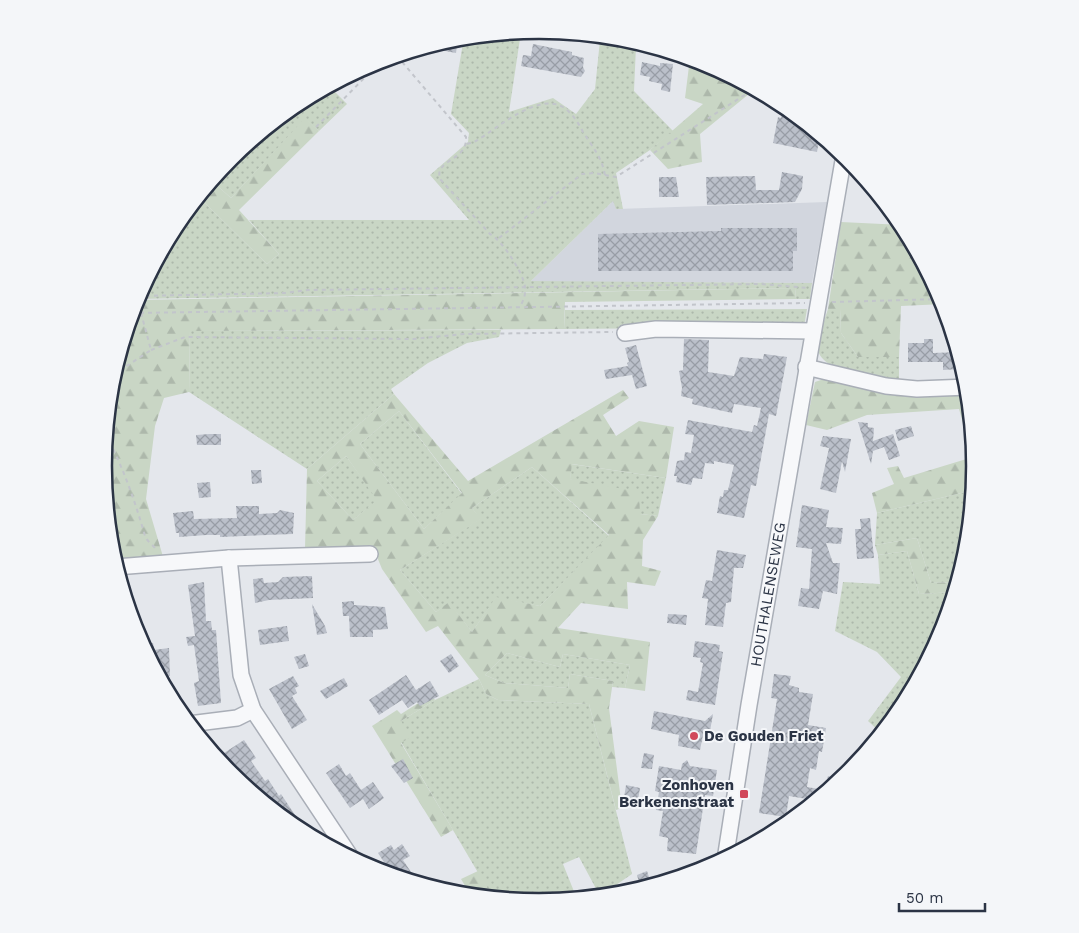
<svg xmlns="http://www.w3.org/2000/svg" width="1079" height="933" font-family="'Work Sans',sans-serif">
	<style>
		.built { fill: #d2d6de }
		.grass { fill: url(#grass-dots) }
		.forest { fill: url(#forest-firs); fill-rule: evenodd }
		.building { fill: url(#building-cross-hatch) }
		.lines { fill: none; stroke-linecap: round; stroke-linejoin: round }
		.minor-casing { stroke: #a9aeb7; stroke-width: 18 }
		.path { stroke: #c2c5cb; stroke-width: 2; stroke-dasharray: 4 4; stroke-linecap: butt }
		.minor { stroke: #f7f8fa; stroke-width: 15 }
		.poi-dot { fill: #d1495b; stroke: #f4f6f9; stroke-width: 2 }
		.labels { text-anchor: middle; stroke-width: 4; stroke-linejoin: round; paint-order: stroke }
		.street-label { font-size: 15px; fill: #2b3445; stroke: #f4f6f9 }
		.poi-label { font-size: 15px; font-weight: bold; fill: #2b3445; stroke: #f4f6f9; text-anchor: start }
		.rim { fill: none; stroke: #2b3445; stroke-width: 2.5 }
	</style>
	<defs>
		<pattern id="grass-dots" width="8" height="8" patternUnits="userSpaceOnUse" patternTransform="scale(1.25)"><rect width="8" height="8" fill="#c9d6c5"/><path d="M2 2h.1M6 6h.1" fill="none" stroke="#adb8ab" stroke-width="1.8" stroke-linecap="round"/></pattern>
		<pattern id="forest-firs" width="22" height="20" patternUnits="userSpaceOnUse" patternTransform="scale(1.25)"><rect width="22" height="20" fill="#c9d6c5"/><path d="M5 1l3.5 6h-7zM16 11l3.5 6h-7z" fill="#adb8ab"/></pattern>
		<pattern id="building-cross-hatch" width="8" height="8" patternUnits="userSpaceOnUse" patternTransform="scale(1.25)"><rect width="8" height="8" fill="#bbc0ca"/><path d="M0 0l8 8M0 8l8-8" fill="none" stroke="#989da6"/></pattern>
	</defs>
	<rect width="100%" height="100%" fill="#e4e7ec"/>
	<path class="built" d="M613 201 617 209 827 202 812 283 530 282Z"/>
	<path class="grass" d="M521 32 509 112 553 98 576 114 595 89 600 40 636 46 634 91 673 131 650 150 616 173 623 209H616L613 201 531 281 812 283 810 299H795L796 288 136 299 177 224 199 197 267 264 279 254 249 220H469L430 175 468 142 469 133 451 114 464 37Z
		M329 86 347 104 319 131 305 119 231 198 212 181C244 142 285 110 329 86Z
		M807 309 804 327 564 329 565 310Z
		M828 309H840L841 333 858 357H899V381C881 378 822 373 818 350 817 342 825 318 828 309Z
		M501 330 499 337 467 343 428 363 391 389 394 394 307 469 189 392 190 331Z
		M399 411 462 494 424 529 360 444Z
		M346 456 378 500 353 520 317 481Z
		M571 464 666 478 658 516 640 514 570 479Z
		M532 467 609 536 540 606 496 598 472 632 449 603 436 612 400 570 480 519 472 508Z
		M974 490 968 552 959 582 931 583 917 538 875 545 877 513Z
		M907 551 919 594 955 592C939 644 917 692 882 734L868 721 901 677 877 652 835 631 843 582 880 584 878 555Z
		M507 653 560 667 563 654 630 665 625 688 612 687 613 681 570 674 568 688 504 683 485 675Z
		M479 679 486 694 498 700 589 704 632 874 600 896 579 857 563 864 577 899 540 903 493 898 401 742V721L435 700Z"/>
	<path class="forest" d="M690 58 707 63 755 89 700 134 702 162 668 169 650 150 703 104 685 98Z
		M305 118 319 131 239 210 279 254 267 264 199 197 212 181 231 198Z
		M841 222 903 225 943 300 944 304 901 306 899 357H858L841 333 840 309H828Z
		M796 288 795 299 565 302 564 329 190 331 189 392 164 398 155 426 146 499 164 560 115 562 111 551 103 466 111 381 136 300Z
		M824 379 908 396 969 393 976 467 974 490 877 513 872 493 894 484 887 468 898 466 904 478 973 457 959 409 867 415 827 430 806 425 815 382Z
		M623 390 629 398 603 415 616 436 639 421 674 427 666 478 572 464 570 479 639 492 640 514 658 516 643 540 642 566 661 571 655 586 627 582 628 609 581 603 558 628 650 642 645 691 625 688 630 665 563 654 560 667 507 653 485 675 504 683 568 688 570 674 613 681 609 708 622 808 616 810 589 704 498 700 486 694 479 679 438 626 426 632 382 569 373 547 305 549 307 469 394 394 468 481ZM399 411 462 493 424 529 360 444ZM346 456 377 500 353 520 317 481ZM532 467 609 535 540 606 496 597 472 632 449 602 436 612 400 570 481 519 472 508Z
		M917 538 931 583 959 582 955 592 919 594 907 551 878 555 875 545Z
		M431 695 435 700 401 721 411 737 401 743 453 830 441 837 372 726 397 710 401 714Z
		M478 871 493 898H492L471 896 461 879Z"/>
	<path class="building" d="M458 38 456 53 424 47 455 38Z
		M533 44 572 52V55L584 58 583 67 585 71 581 77 521 66 523 55 531 56Z
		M642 62 660 66V63L673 64 670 92 661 90 662 84 649 81 650 77 640 75Z
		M783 105 820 135 817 152 773 143 778 117 781 118Z
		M782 172 803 176 802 189 795 202 707 205 706 177 755 176 756 190H779Z
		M659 177H676L679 197H659Z
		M721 228H797V251H793V271H598V234L721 231Z
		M684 339 709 340 708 372 734 376 740 357 763 359 764 354 787 357 776 416 769 414 756 486 751 485 744 518 717 513 720 496 723 497 724 490H728L734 465 714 461V464L705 463 702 479 693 478 691 485 676 482 677 476H674L677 461 684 460 685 452 691 453 694 435 685 434 688 420 752 432 754 425 757 426 761 408 734 404 732 413 692 404 693 399 681 396 682 388 679 371 683 370Z
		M924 339H933V353L959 352 963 365H960V369L943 370V362H908V343H924Z
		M636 345 647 386 636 389 632 375 606 379 604 370 628 366 627 363 629 362 625 348Z
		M858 422 868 423V427L874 428 873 441 893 434 900 456 889 460 884 447 873 451 871 464Z
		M911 426 914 436 898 441 895 430Z
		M210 434H221V445H197L196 435Z
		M823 436 851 439 845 472 842 461 836 493 820 489 829 448 820 446Z
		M251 470H261L262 483 252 484Z
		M210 482 211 497 199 498 197 483Z
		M802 505 829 510 826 527 843 528 841 544 826 543 833 563H840L837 594 823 591 819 609 798 606 801 588 809 589 812 549 796 547Z
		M236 506H259V514L277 513 280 510 294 513 293 534 220 537V535H206L179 537V533H176L173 513 193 511 194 519 237 518Z
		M870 518 874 558 857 559 855 529H861L860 519Z
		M717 550 746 555 743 568H734L731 602 726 603 723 627 705 625 708 599 702 598 706 580 712 581Z
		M312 576 313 598 269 600 255 603 253 579 263 578 264 583 278 582 283 577Z
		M204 582 206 621H211L212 630H216L221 703 198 706 194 683 199 681 194 645 188 646 186 637 195 636 188 585Z
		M354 601V605L385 607 388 629 373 630V637H350L349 616H343L342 602Z
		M312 604 325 626 327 633 317 635Z
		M668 614 687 615 686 625 667 623Z
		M287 626 289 641 260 645 258 630Z
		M695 641 720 645 719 651 723 652 715 705 686 700 688 690 698 692 703 663 700 662 701 658 693 657Z
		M153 643 154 650 169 648 170 676 160 677 142 645Z
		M305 654 309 666 299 669 294 657Z
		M451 654 459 666 449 673 440 661Z
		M774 674 791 676 789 685 799 688V692L813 694 808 725 826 728 822 752 819 751 816 770 810 768 807 787 825 790 828 776 836 778 834 786 806 810 807 799 789 796 786 817 759 813 777 699 771 698Z
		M406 675 416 690 430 681 439 696 420 706 417 702 408 708 402 700 379 715 369 700Z
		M293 676 299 686 295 688 297 693 292 696 307 720 292 729 269 689Z
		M344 678 348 686 326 699 320 691Z
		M654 711 705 721 713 714 710 731 704 730 700 750 678 746 679 735 651 729Z
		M244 740 256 758 251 761 265 781 268 779 279 796 281 794 309 836 297 829 228 771 230 770 221 755Z
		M644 753 654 755 652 769 641 768Z
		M403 759 413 778 404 783 391 766Z
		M687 760 690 766 717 770 713 796 705 795 696 854 667 851 668 838 659 836 663 811 656 810 659 792 655 791 659 766 681 770 682 764Z
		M339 764 346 776 350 773 361 790 373 782 384 798 369 809 363 799 350 808 326 773Z
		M626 785 640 788 637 806 623 804Z
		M402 844 410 856 403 860 419 884 393 876 378 853 391 845 394 850Z
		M647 871 652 886 641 890 637 875Z"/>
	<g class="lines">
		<defs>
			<g id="minor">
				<path d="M625 333 656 329 813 331"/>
				<path d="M806 367 886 386 917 389 968 387"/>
				<path d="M229 558 241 675 253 710 352 859"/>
				<path d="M116 567 229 558 370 554"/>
				<path d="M189 724 237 718 253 710"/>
				<path id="s1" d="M725 860 749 705 844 155"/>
			</g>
		</defs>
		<use href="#minor" class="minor-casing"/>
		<path class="path" d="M397 56 466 137C468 161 434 159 440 179L490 234C502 240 524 274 525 287 526 295 523 301 520 307
			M316 127 381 61
			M467 144 476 141C498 128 542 88 567 110 574 116 579 124 583 132 592 146 603 159 605 176
			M499 238 582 174 594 173 616 177 754 89
			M138 296 285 293 308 290 761 284 808 288
			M832 302 943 299
			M132 313 805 303
			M151 350 185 337 413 339 464 334 613 332
			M113 375 151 350 141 313
			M106 435C123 467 135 501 145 536 147 542 154 545 157 551"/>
		<use href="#minor" class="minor"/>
	</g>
	<g class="poi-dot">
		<circle cx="694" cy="736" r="5"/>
		<rect x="739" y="789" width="10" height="10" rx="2.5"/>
	</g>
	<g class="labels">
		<g class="street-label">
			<text dy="5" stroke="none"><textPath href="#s1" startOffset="269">HOUTHALENSEWEG</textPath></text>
		</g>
		<g class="poi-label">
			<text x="704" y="741">De Gouden Friet</text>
			<text x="734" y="790" text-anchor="end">Zonhoven<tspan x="734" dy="17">Berkenenstraat</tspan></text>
		</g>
	</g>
	<path d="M0 0H1079V933H0ZM112 466a427 427 0 1 1 854 0a427 427 0 1 1-854 0Z" fill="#f4f6f9" fill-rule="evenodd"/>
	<path class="rim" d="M112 466a427 427 0 1 1 854 0a427 427 0 1 1-854 0Z"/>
	<path d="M899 903v8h86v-8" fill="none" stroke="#2b3445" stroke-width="2.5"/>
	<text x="906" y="903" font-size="15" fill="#2b3445" stroke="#f4f6f9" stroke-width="4" paint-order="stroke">50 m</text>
</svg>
